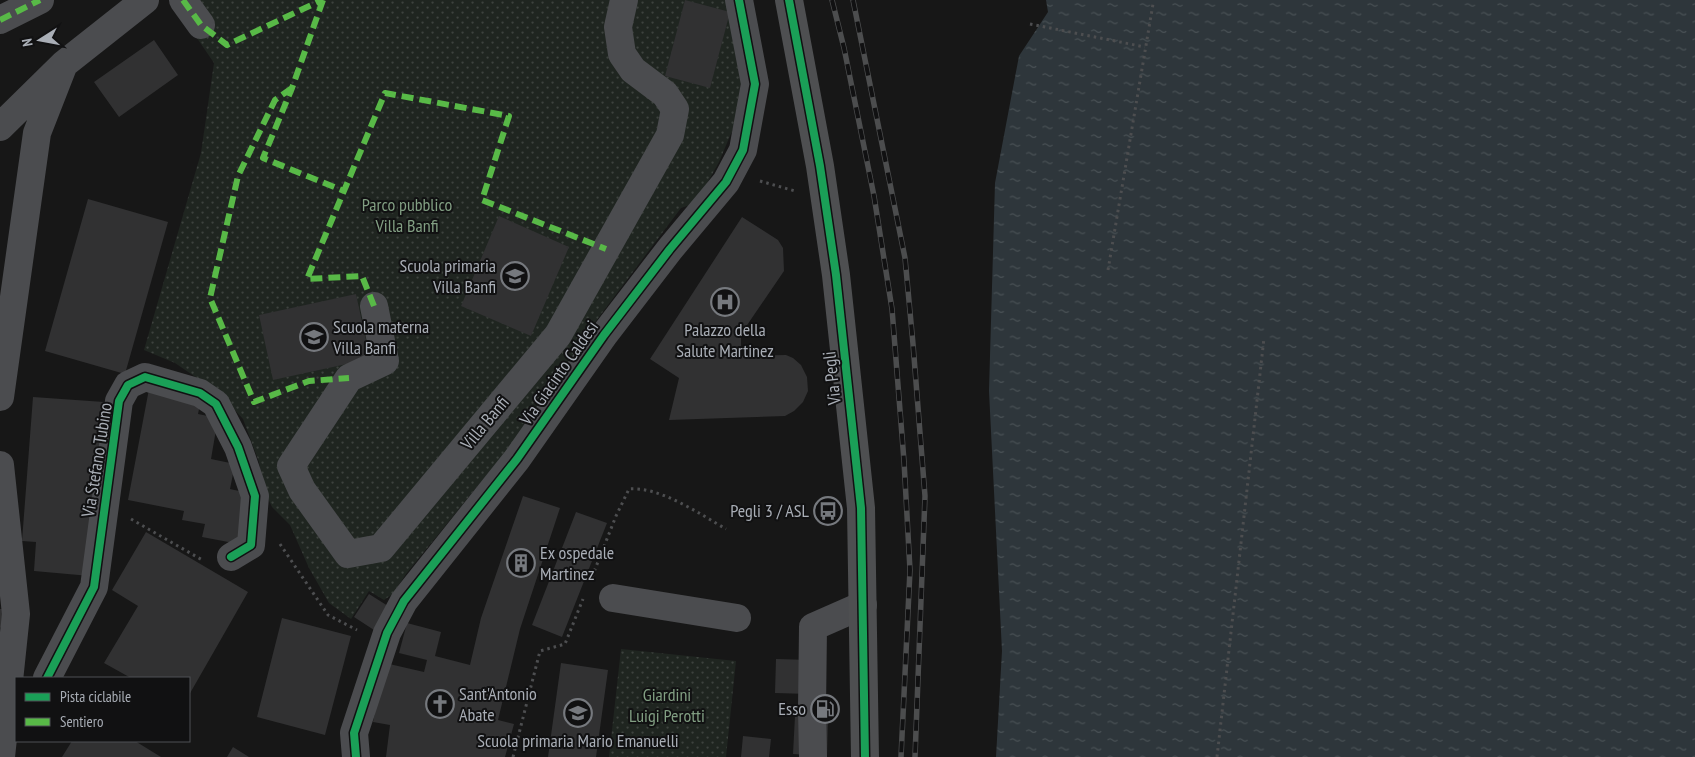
<svg xmlns="http://www.w3.org/2000/svg" width="1695" height="757" font-family="'PT Sans Narrow',sans-serif">
	<style>
		.park { fill: url(#park-dots) }
		.water { fill: url(#water-ripples) }
		.building { fill: #313132 }
		.lines { fill: none; stroke-linecap: round; stroke-linejoin: round }
		.path { stroke: #4d4e50; stroke-width: 3; stroke-dasharray: 2.5 4; stroke-linecap: butt }
		.minor { stroke: #4b4c4f; stroke-width: 28 }
		.major { stroke: #4e4f51; stroke-width: 28 }
		.rail-casing { stroke: #4c4d4e; stroke-width: 5.5 }
		.rail { stroke: #111112; stroke-width: 4; stroke-dasharray: 11; stroke-linecap: butt }
		.quiet { stroke: #58b947; stroke-width: 6; stroke-dasharray: 12 6; stroke-linecap: butt }
		.cycleway-casing { stroke: #111112; stroke-width: 11 }
		.cycleway { stroke: #1a9f57; stroke-width: 8 }
		.labels { text-anchor: middle; stroke-width: 4; stroke-linejoin: round; paint-order: stroke }
		.park-label { font-size: 18px; fill: #829f83; stroke: #111112 }
		.poi-label { font-size: 18px; fill: #a9aeb6; stroke: #111112; text-anchor: end }
		.street-label { font-size: 18px; fill: #a9aeb6; stroke: #111112 }
	</style>
	<defs>
		<pattern id="park-dots" width="8" height="8" patternUnits="userSpaceOnUse" patternTransform="scale(1.25)"><rect width="8" height="8" fill="#1f2520"/><path d="M2 2h.1M6 6h.1" fill="none" stroke="#3d423e" stroke-width="1.8" stroke-linecap="round"/></pattern>
		<pattern id="water-ripples" width="26" height="14" patternUnits="userSpaceOnUse" patternTransform="scale(1.25)"><rect width="26" height="14" fill="#2e363b"/><path d="M2 4q2-2 4 0t4 0M15 11q2-2 4 0t4 0" fill="none" stroke="#495155"/></pattern>
	</defs>
	<rect width="100%" height="100%" fill="#171717"/>
	<path class="park" d="M171 0H729L743 68 735 124 719 162 696 203 681 208 596 321 516 439 406 574 393 594 384 600 369 591 351 619 329 603 309 568 290 525 272 507 264 490 259 462 243 419 219 393 175 363 144 350 201 153 214 63Z
		M621 649 736 661 726 757H609Z"/>
	<path class="water" d="M1046 0H1695V757H996L1002 651 989 391 995 183 1019 56 1048 12Z"/>
	<path class="building" d="M685 0 730 12 710 88 665 76Z
		M154 40 178 75 119 117 94 82Z
		M88 199 168 222 125 374 45 351Z
		M499 216 569 247 531 336 461 306Z
		M742 217 778 240 783 248 784 271 741 334V356L786 355 793 358 801 365 807 377 808 391 803 402 794 411 785 416 669 420 679 378 650 359Z
		M356 294 370 359 273 380 259 315Z
		M149 389 201 400 198 414 218 418 211 459 235 464 230 489 248 493 239 544 202 537 205 524 182 520 184 511 128 500Z
		M33 397 104 402 90 576 34 571 36 542 22 541Z
		M523 496 560 508 520 629 498 720 514 724 505 757H386L390 725 373 722 385 663 424 672 427 660 399 653 407 623 441 632 435 656 470 665 481 618Z
		M576 512 607 523 562 637 532 625Z
		M146 532 248 592 189 695V678H131L104 663 138 606 112 590Z
		M369 594 388 606 374 630 354 617Z
		M0 609H4L1 628 0 627Z
		M282 618 351 636 325 735 257 717Z
		M776 659 810 660 809 694 775 693Z
		M561 663 608 670 596 757H548Z
		M795 716 828 718 827 756 793 754Z
		M743 736 771 739 769 757H741Z
		M72 741H135L161 757H62Z
		M233 747 249 757H227Z"/>
	<g class="lines">
		<path class="path" d="M1030 24 1145 47
			M760 181 795 191
			M1108 270 1153 4
			M131 519 204 561
			M280 544 328 615 357 630
			M592 577 616 516 629 489C659 486 700 514 726 529
			M513 757 540 651 565 644 583 599
			M1217 757 1264 338"/>
		<path class="minor" d="M183 0 201 25
			M0 20 40 0
			M0 127 64 64 145 0
			M374 306 385 361 349 378 291 466 302 490 348 554 381 548 558 335 670 135 675 109 665 94 633 70 622 54 618 27 624 0
			M0 397 37 133 64 64
			M0 465 16 614 1 757
			M613 598 737 618
			M47 678 94 587 119 401 128 385 145 377 200 393 216 404 238 447 255 496 251 545 231 557
			M356 757 354 733 387 633 404 601 517 459 604 335 670 249 726 182 743 150 755 84 739 0
			M813 757 812 710 813 627 863 605"/>
		<path class="major" d="M789 0 820 166 836 275 861 508 865 757"/>
		<defs>
			<path id="rail" d="M832 0 844 48 874 196 892 309 904 461 910 570 901 757
				M853 0 905 258 913 344 925 496 915 757"/>
		</defs>
		<use href="#rail" class="rail-casing"/>
		<use href="#rail" class="rail"/>
		<path class="quiet" d="M183 0 201 25 227 45 322 0
			M323 0 292 88 263 158 344 191
			M0 20 40 0
			M292 88 275 100 238 176 210 298 254 402 309 381 349 378
			M374 306 362 276 307 279 385 93 509 116 482 200 606 249"/>
		<defs>
			<path id="cycleway" d="M789 0 820 166 836 275 861 508 865 757
				M47 678 94 587 119 401 128 385 145 377 200 393 216 404 238 447 255 496 251 545 231 557
				M356 757 354 733 387 633 404 601 517 459 604 335 670 249 726 182 743 150 755 84 739 0"/>
		</defs>
		<use href="#cycleway" class="cycleway-casing"/>
		<use href="#cycleway" class="cycleway"/>
	</g>
	<defs>
		<symbol id="school-ring" viewBox="-11 -11 22 22"><circle r="9.5" fill="#111112" stroke="#76797e" stroke-width="1.5"/><path d="M0-5L7-2L0 1L-7-2ZM-4 1L0 2.5L4 1V4Q0 6-4 4Z" fill="#76797e"/></symbol>
		<symbol id="hospital-ring" viewBox="-11 -11 22 22"><circle r="9.5" fill="#111112" stroke="#76797e" stroke-width="1.5"/><path d="M-5-5h3v3.5h4V-5h3V5h-3V1.5h-4V5h-3Z" fill="#76797e"/></symbol>
		<symbol id="bus-ring" viewBox="-11 -11 22 22"><circle r="9.5" fill="#111112" stroke="#76797e" stroke-width="1.5"/><path d="M-5-6H5V4H4V6H2V4H-2V6H-4V4H-5ZM-3.5-4V0h7V-4ZM-3.5 1.2v1.5H-2V1.2ZM2 1.2v1.5H3.5V1.2Z" fill="#76797e"/></symbol>
		<symbol id="building-ring" viewBox="-11 -11 22 22"><circle r="9.5" fill="#111112" stroke="#76797e" stroke-width="1.5"/><path d="M-4-6H4V6H1V3H-1V6H-4ZM-2.5-4.3h1.7v1.8h-1.7ZM.8-4.3h1.7v1.8H.8ZM-2.5-1h1.7V.8h-1.7ZM.8-1h1.7V.8H.8Z" fill="#76797e"/></symbol>
		<symbol id="church-ring" viewBox="-11 -11 22 22"><circle r="9.5" fill="#111112" stroke="#76797e" stroke-width="1.5"/><path d="M-1.2-6h2.4v3.5h3.3v2.4h-3.3V6h-2.4V-.1h-3.3v-2.4h3.3Z" fill="#76797e"/></symbol>
		<symbol id="fuel-ring" viewBox="-11 -11 22 22"><circle r="9.5" fill="#111112" stroke="#76797e" stroke-width="1.5"/><path d="M-5.5-6h7V0h2V4h1.3V-2.5L3-4.5l.8-.8L6-3V5H2.5V1h-1V6h-7ZM-4.2-4.7v3.2H.2V-4.7Z" fill="#76797e"/></symbol>
	</defs>
	<g fill-rule="evenodd">
		<use href="#school-ring" x="499" y="260" width="32" height="32"/>
		<use href="#hospital-ring" x="709" y="286" width="32" height="32"/>
		<use href="#school-ring" x="298" y="321" width="32" height="32"/>
		<use href="#bus-ring" x="812" y="495" width="32" height="32"/>
		<use href="#building-ring" x="505" y="547" width="32" height="32"/>
		<use href="#church-ring" x="424" y="688" width="32" height="32"/>
		<use href="#fuel-ring" x="809" y="693" width="32" height="32"/>
		<use href="#school-ring" x="562" y="697" width="32" height="32"/>
	</g>
	<g class="labels">
		<g class="park-label">
			<text x="407" y="211">Parco pubblico<tspan x="407" dy="21">Villa Banfi</tspan></text>
			<text x="667" y="701">Giardini<tspan x="667" dy="21">Luigi Perotti</tspan></text>
		</g>
		<g class="poi-label">
			<text x="496" y="272">Scuola primaria<tspan x="496" dy="21">Villa Banfi</tspan></text>
			<text x="333" y="333" text-anchor="start">Scuola materna<tspan x="333" dy="21">Villa Banfi</tspan></text>
			<text x="725" y="336" text-anchor="middle">Palazzo della<tspan x="725" dy="21">Salute Martinez</tspan></text>
			<text x="809" y="517">Pegli 3 / ASL</text>
			<text x="540" y="559" text-anchor="start">Ex ospedale<tspan x="540" dy="21">Martinez</tspan></text>
			<text x="459" y="700" text-anchor="start">Sant'Antonio<tspan x="459" dy="21">Abate</tspan></text>
			<text x="806" y="715">Esso</text>
			<text x="578" y="747" text-anchor="middle">Scuola primaria Mario Emanuelli</text>
		</g>
		<g class="street-label">
			<text transform="translate(559 373) rotate(-55)" y="6">Via Giacinto Caldesi</text>
			<text transform="translate(832 378) rotate(-96)" y="6">Via Pegli</text>
			<text transform="translate(485 423) rotate(-50)" y="6">Villa Banfi</text>
			<text transform="translate(97 460) rotate(-81)" y="6">Via Stefano Tubino</text>
		</g>
	</g>
	<rect x="15" y="677" width="175" height="65" fill="#111112" stroke="#4e5054"/>
	<rect x="25" y="693" width="25" height="8" fill="#1a9f57" stroke="#4e5054"/>
	<text x="60" y="702" font-size="15" fill="#a9aeb6">Pista ciclabile</text>
	<rect x="25" y="718" width="25" height="8" fill="#58b947" stroke="#4e5054"/>
	<text x="60" y="727" font-size="15" fill="#a9aeb6">Sentiero</text>
	<g transform="translate(40 40) rotate(259)" stroke="#111112" stroke-width="4" paint-order="stroke">
	<path d="M0-4L9 19L0 12L-9 19Z" fill="#a9aeb6"/>
	<text y="-8" font-size="14" font-weight="bold" text-anchor="middle" fill="#a9aeb6">N</text>
	</g>
</svg>
